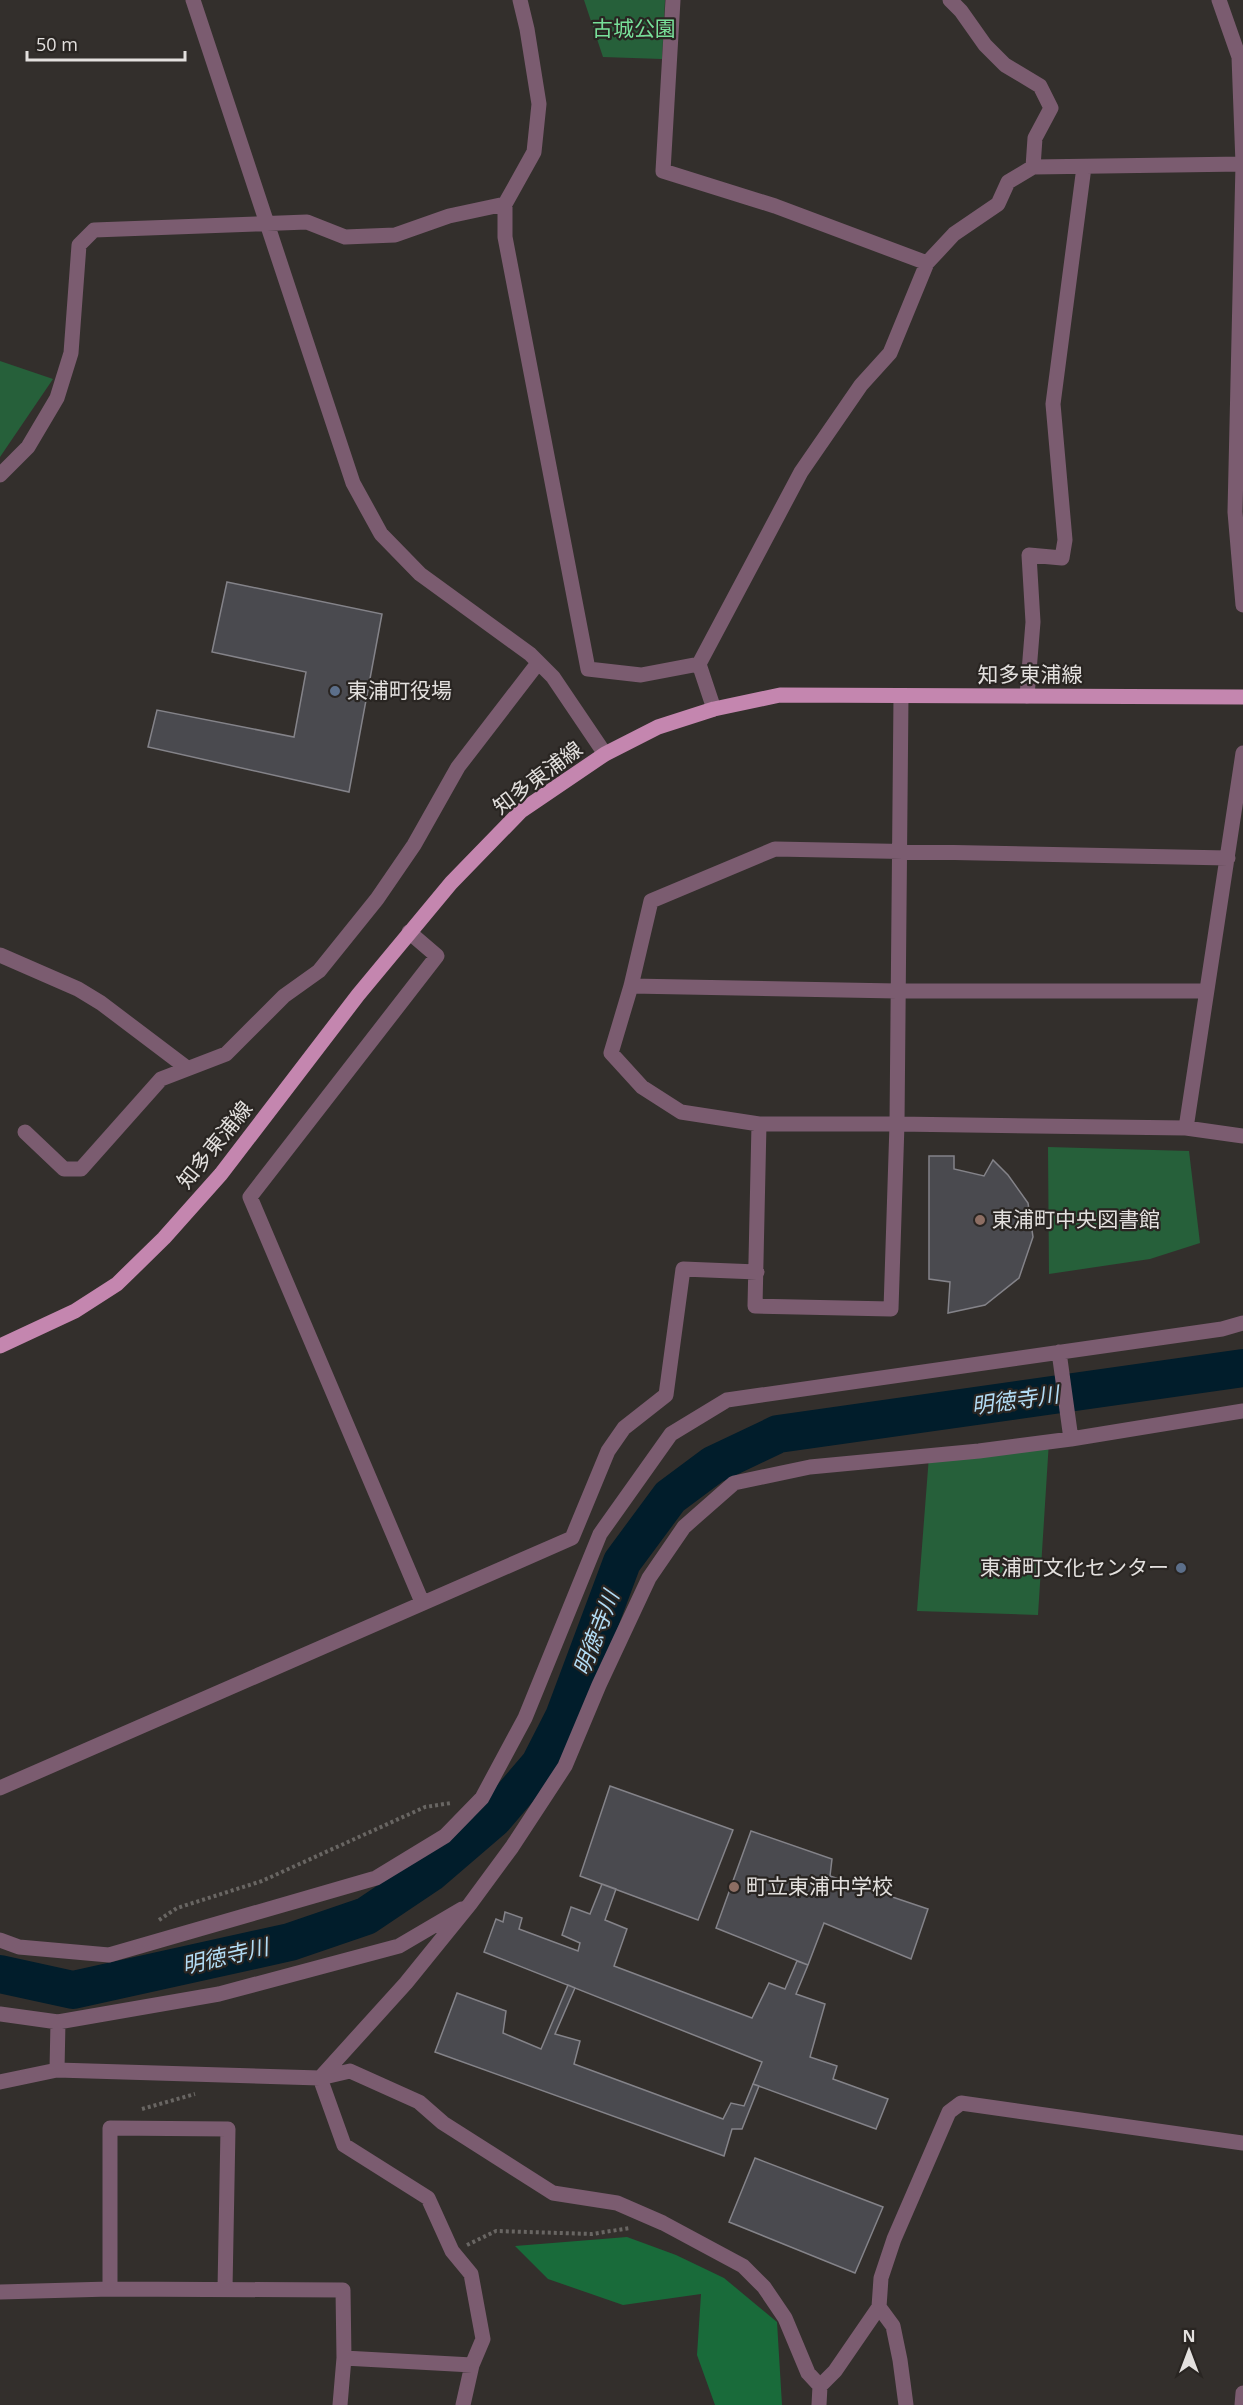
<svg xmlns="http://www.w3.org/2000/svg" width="1243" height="2405" font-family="'Open Sans','Noto Sans JP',sans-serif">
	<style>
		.green { fill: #26603a }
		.forest { fill: #196b3a }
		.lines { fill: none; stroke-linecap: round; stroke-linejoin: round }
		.river { stroke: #011d2b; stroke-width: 38 }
		.building { fill: #4a4a4f; stroke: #848389; stroke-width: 1.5 }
		.path { stroke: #696663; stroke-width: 4; stroke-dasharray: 3 3; stroke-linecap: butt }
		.street { stroke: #7b5c70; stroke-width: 15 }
		.primary { stroke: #c486af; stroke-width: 15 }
		.service-dot { fill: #5c6f8a; stroke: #292522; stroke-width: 2 }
		.education-dot { fill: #8d6e63; stroke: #292522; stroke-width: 2 }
		.labels { text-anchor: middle; stroke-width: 4.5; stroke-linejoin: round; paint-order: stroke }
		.park-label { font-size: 21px; fill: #78df99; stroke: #292522 }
		.street-label { font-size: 21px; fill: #e3e0de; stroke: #292522 }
		.poi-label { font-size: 21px; fill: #e3e0de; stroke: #292522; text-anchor: start }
		.water-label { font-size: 22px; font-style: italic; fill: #b2dcf5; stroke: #292522 }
	</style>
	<rect width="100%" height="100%" fill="#332f2c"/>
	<path class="green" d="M584 0H665L662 59 603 57Z
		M0 361 53 379 0 457Z
		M1048 1147 1189 1151 1200 1243 1150 1259 1049 1274Z
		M1049 1441 1038 1615 917 1611 929 1456Z"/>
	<path class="forest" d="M627 2237 676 2255 724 2278 777 2322 782 2405H715L697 2355 701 2294 623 2305 548 2279 515 2246Z"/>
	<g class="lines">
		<path class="river" d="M0 1974 73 1990 290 1942 366 1916 430 1873 494 1818 540 1764 564 1717 622 1562 670 1497 713 1465 778 1434 1243 1368"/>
	</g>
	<path class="building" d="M227 582 382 614 349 792 148 747 157 710 294 737 306 672 212 652Z
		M929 1156H954V1169L984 1176 993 1160 1008 1175 1028 1203 1033 1237 1019 1278 985 1305 948 1313 950 1282 929 1279Z
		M610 1786 733 1830 698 1920 580 1876Z
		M751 1831 832 1859 830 1876 928 1909 911 1959 824 1923 808 1965 716 1928Z
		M602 1884 616 1889 605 1920 627 1929 614 1966 752 2018 769 1983 785 1989 797 1961 808 1965 796 1994 825 2004 810 2057 837 2066 833 2079 888 2099 876 2129 753 2084 762 2062 484 1952 496 1919 503 1922 505 1912 522 1918 519 1929 578 1951 580 1943 562 1935 571 1907 590 1914Z
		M568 1985 575 1988 555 2034 580 2041 574 2064 723 2119 731 2103 744 2106 753 2084 759 2086 742 2129H732L724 2156 435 2052 457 1993 506 2011 503 2033 541 2049Z
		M755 2158 883 2207 855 2273 729 2222Z"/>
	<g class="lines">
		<path class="path" d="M159 1920 177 1908 262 1881 425 1807 451 1803
			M142 2109 195 2094
			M467 2245 496 2231 592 2234 630 2228"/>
		<path class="street" d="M193 0 353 483 381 534 420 574 530 654 553 677 605 754
			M520 0 527 29 539 104 534 152 505 204V237L588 669 641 675 699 664
			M673 0 663 171 775 206 927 263
			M950 0 961 11 985 45 1005 65 1040 86 1051 108 1035 138 1033 167
			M1219 0 1239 57 1243 164 1235 512 1243 605
			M0 475 28 447 57 398 71 353 79 245 94 230 307 222 345 237 395 235 449 216 505 204
			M1027 696 1033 622 1029 555 1062 558 1065 540 1053 404 1084 167
			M714 709 699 664 801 472 861 385 890 353 927 263 954 234 998 204 1008 182 1033 167 1243 164
			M1228 858 775 849 651 901 631 986 611 1053 642 1087 681 1112 759 1124H897L1186 1128 1243 1136
			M409 932 437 956 250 1197 422 1602
			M0 955 78 989 101 1003 187 1068
			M631 986 897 991H1206
			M759 1124 755 1306 891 1309 897 1124 901 696
			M1186 1128 1243 753
			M25 1132 64 1169H81L161 1079 226 1054 284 996 319 971 377 899 414 845 458 767 538 663
			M1059 1352 1071 1439
			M0 1788 572 1538 608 1451 624 1428 666 1395 683 1269 757 1272
			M0 1940 19 1947 109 1955 376 1878 445 1836 482 1798 525 1718 600 1534 671 1434 727 1400 1222 1329 1243 1323
			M0 2014 58 2022 219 1994 399 1946 462 1909
			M58 2022 57 2070 320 2078 350 2071 419 2102 443 2123 553 2193 617 2203 663 2223 743 2266 764 2287 785 2318 808 2373 820 2386 819 2405
			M320 2078 406 1983 470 1904 512 1847 565 1766 599 1685 649 1578 684 1527 734 1483 810 1467 979 1451 1071 1439 1243 1411
			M320 2078 344 2145 428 2198 452 2251 471 2274 483 2339 472 2365 463 2405
			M0 2082 57 2070
			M110 2289V2128L228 2129 225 2289
			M0 2292 110 2289 343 2290 344 2358 340 2405
			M879 2307 893 2326 900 2360 906 2405
			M344 2358 472 2365
			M820 2386 835 2371 879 2307 881 2278 894 2239 949 2112 961 2103 1243 2143
			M1242 2405 1243 2393"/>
		<path class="primary" d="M0 1346 75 1311 117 1284 164 1238 221 1174 358 995 451 883 521 811 605 754 658 727 714 709 780 695 1243 697"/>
	</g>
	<g class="service-dot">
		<circle cx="335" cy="691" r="6"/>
		<circle cx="1181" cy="1568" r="6"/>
	</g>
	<g class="education-dot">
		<circle cx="980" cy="1220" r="6"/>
		<circle cx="734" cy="1887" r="6"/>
	</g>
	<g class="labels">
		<g class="park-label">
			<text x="634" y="36">古城公園</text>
		</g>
		<g class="street-label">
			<text x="1030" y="682">知多東浦線</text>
			<text transform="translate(538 778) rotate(-37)" y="7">知多東浦線</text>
			<text transform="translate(215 1145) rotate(-51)" y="7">知多東浦線</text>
		</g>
		<g class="poi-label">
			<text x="347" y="698">東浦町役場</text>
			<text x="992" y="1227">東浦町中央図書館</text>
			<text x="1169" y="1575" text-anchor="end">東浦町文化センター</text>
			<text x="746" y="1894">町立東浦中学校</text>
		</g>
		<g class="water-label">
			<text transform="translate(1015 1400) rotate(-8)" y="8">明徳寺川</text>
			<text transform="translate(596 1633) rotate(-69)" y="8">明徳寺川</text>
			<text transform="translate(225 1956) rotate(-13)" y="8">明徳寺川</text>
		</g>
	</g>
	<g transform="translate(1189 2351)" stroke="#292522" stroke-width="4.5" paint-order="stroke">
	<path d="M0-4.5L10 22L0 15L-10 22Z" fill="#e3e0de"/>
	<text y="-9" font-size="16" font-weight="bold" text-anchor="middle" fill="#e3e0de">N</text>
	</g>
	<path d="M27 51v9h158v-9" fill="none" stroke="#e3e0de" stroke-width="3"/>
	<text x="36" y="51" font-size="18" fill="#e3e0de" stroke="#292522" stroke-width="4.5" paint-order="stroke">50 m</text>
</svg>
